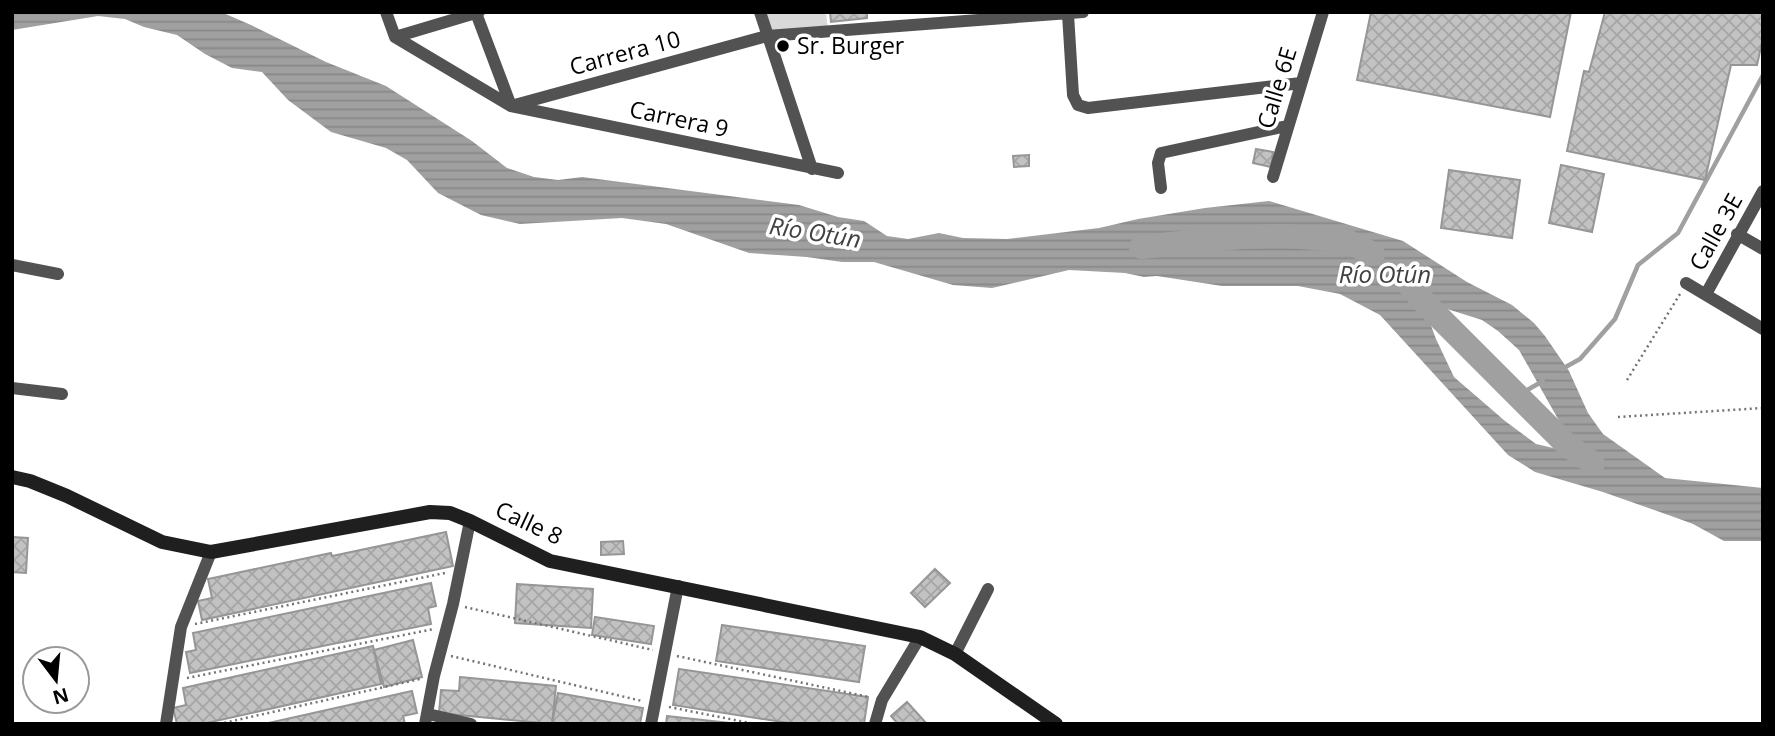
<svg xmlns="http://www.w3.org/2000/svg" width="1775" height="736" font-family="'Open Sans',sans-serif">
	<style>
		.park { fill: #d9d9d9 }
		.water { fill: url(#water-rules); fill-rule: evenodd }
		.lines { fill: none; stroke-linecap: round; stroke-linejoin: round }
		.stream { stroke: #a0a0a0; stroke-width: 4.5 }
		.river { stroke: #a0a0a0; stroke-width: 24 }
		.building { fill: url(#building-cross-hatch); stroke: #969696; stroke-width: 2 }
		.path { stroke: #747474; stroke-width: 2.5; stroke-dasharray: 2 3.5; stroke-linecap: butt }
		.street { stroke: #525252; stroke-width: 12 }
		.secondary { stroke: #1f1f1f; stroke-width: 14 }
		.poi-dot { fill: #000; stroke: #fff; stroke-width: 2.5 }
		.labels { text-anchor: middle; stroke-width: 7; stroke-linejoin: round; paint-order: stroke }
		.poi-label { font-size: 23px; fill: #000; stroke: #fff; text-anchor: start }
		.street-label { font-size: 23px; fill: #000; stroke: #fff }
		.water-label { font-size: 24px; font-style: italic; fill: #414141; stroke: #fff }
	</style>
	<defs>
		<pattern id="water-rules" width="6" height="5" patternUnits="userSpaceOnUse" patternTransform="scale(1.75)"><rect width="6" height="5" fill="#a0a0a0"/><path d="M0 2.5h6" fill="none" stroke="#888"/></pattern>
		<pattern id="building-cross-hatch" width="8" height="8" patternUnits="userSpaceOnUse" patternTransform="scale(1.75)"><rect width="8" height="8" fill="#c2c2c2"/><path d="M0 0l8 8M0 8l8-8" fill="none" stroke="#a5a5a5"/></pattern>
	</defs>
	<rect width="100%" height="100%" fill="#fff"/>
	<path class="park" d="M760 12H826L828 31 767 36Z"/>
	<path class="water" d="M12 12H221L251 25 326 62 386 86 472 141 507 168 534 177 558 180 582 177 799 205 838 217 864 221 887 236 908 239 939 233 963 238 1007 239 1099 228 1138 219 1205 208 1269 201 1403 241 1467 282 1512 305 1534 323 1545 336 1569 371 1588 413 1603 434 1665 478 1763 488V541H1724L1693 524 1674 517 1603 492 1535 472 1508 455 1380 315 1340 294 1298 286H1222L1157 276 1144 277 1125 273 1069 270 992 288 953 285 874 262H842L807 257 749 253 666 224 622 218 520 224 481 215 438 193 407 160 386 148 331 132 288 100 262 72 232 68 205 54 177 35 144 27 125 19 98 16 12 30ZM1237 228H1308L1343 238 1344 242 1227 248 1184 247 1173 242 1179 234ZM1422 301 1482 320 1498 331 1519 350 1571 442 1562 450 1536 444 1505 421 1454 377 1436 339Z"/>
	<g class="lines">
		<path class="stream" d="M1562 369 1580 359 1615 319 1638 265 1678 233 1763 75
			M1517 396 1543 381"/>
		<path class="river" d="M1141 247 1241 237 1285 236 1345 240 1373 254
			M1402 276 1422 300 1567 445 1593 463"/>
	</g>
	<path class="building" d="M830 12H867V18L831 22Z
		M1371 12H1571L1550 117 1357 80Z
		M1605 12H1763V38L1757 65H1731L1705 180 1567 151 1584 71 1589 72Z
		M1256 149 1273 152 1271 167 1253 163Z
		M1029 155V166L1014 167 1013 156Z
		M1561 165 1604 174 1592 232 1549 223Z
		M1449 170 1520 180 1512 238 1441 228Z
		M446 532 453 566 202 620 198 601 212 598 208 579 331 553 332 556Z
		M12 537 28 538 26 573 12 572Z
		M623 541 624 554 601 555V542Z
		M935 569 950 583 925 607 911 593Z
		M431 583 436 606 428 608 431 624 190 673 186 652 196 650 193 633Z
		M517 584 593 589 591 628 515 623Z
		M595 617 654 626 651 644 592 635Z
		M722 625 865 646 859 682 716 661Z
		M413 640 422 677 384 687 374 650Z
		M373 646 381 684 202 724H177L173 708 186 705 183 688Z
		M679 669 868 697 864 724H795L673 705Z
		M460 677 556 686 552 724 439 713 441 690 459 691Z
		M412 691 417 713 403 716 405 724H264Z
		M558 693 643 708 640 724H552Z
		M907 702 927 724H898L891 716Z
		M667 716 729 723V724H666Z"/>
	<g class="lines">
		<path class="path" d="M1627 380 1680 294
			M1618 417 1763 408
			M465 607 653 650
			M195 624 445 573
			M451 656 642 701
			M677 656 869 697
			M187 678 434 629
			M669 707 755 724
			M219 724 420 679"/>
		<path class="street" d="M386 12 395 37
			M760 12 812 169
			M476 13 511 106
			M1068 14 1073 95 1078 105 1088 108 1301 83
			M395 37 511 106 838 173
			M395 37 479 12
			M511 106 767 36 1083 12
			M1273 177 1323 12
			M1161 188 1158 163 1161 153 1287 126
			M1737 234 1763 249
			M12 265 58 274
			M1686 283 1763 329
			M1706 294 1763 191
			M12 388 62 394
			M955 654 988 589
			M428 714 471 724
			M166 724 181 627 211 552
			M425 724 434 676 453 604 470 521
			M651 724 678 586
			M875 724 882 700 920 637"/>
		<path class="secondary" d="M12 477 30 481 67 496 162 542 211 552 430 512 450 513 470 521 550 561 920 637 955 654 1056 724"/>
	</g>
	<circle class="poi-dot" cx="783" cy="46" r="7"/>
	<g class="labels">
		<g class="poi-label">
			<text x="797" y="54">Sr. Burger</text>
		</g>
		<g class="street-label">
			<text transform="translate(625 53) rotate(-15)" y="8">Carrera 10</text>
			<text transform="translate(1277 88) rotate(-73)" y="8">Calle 6E</text>
			<text transform="translate(679 119) rotate(12)" y="8">Carrera 9</text>
			<text transform="translate(1716 232) rotate(-61)" y="8">Calle 3E</text>
			<text transform="translate(529 523) rotate(25)" y="8">Calle 8</text>
		</g>
		<g class="water-label">
			<text transform="translate(815 233) rotate(9)" y="8">Río Otún</text>
			<text x="1385" y="283">Río Otún</text>
		</g>
	</g>
	<rect width="1775" height="736" fill="none" stroke="#000000" stroke-width="28"/>
	<g transform="translate(56 680) rotate(164)"><circle r="33" fill="#ffffff" stroke="#999999" stroke-width="2"/>
	<path d="M0-5L12 26L0 18L-12 26Z" fill="#000000"/>
	<text y="-10" font-size="19" font-weight="bold" text-anchor="middle" fill="#000000">N</text>
	</g>
</svg>
